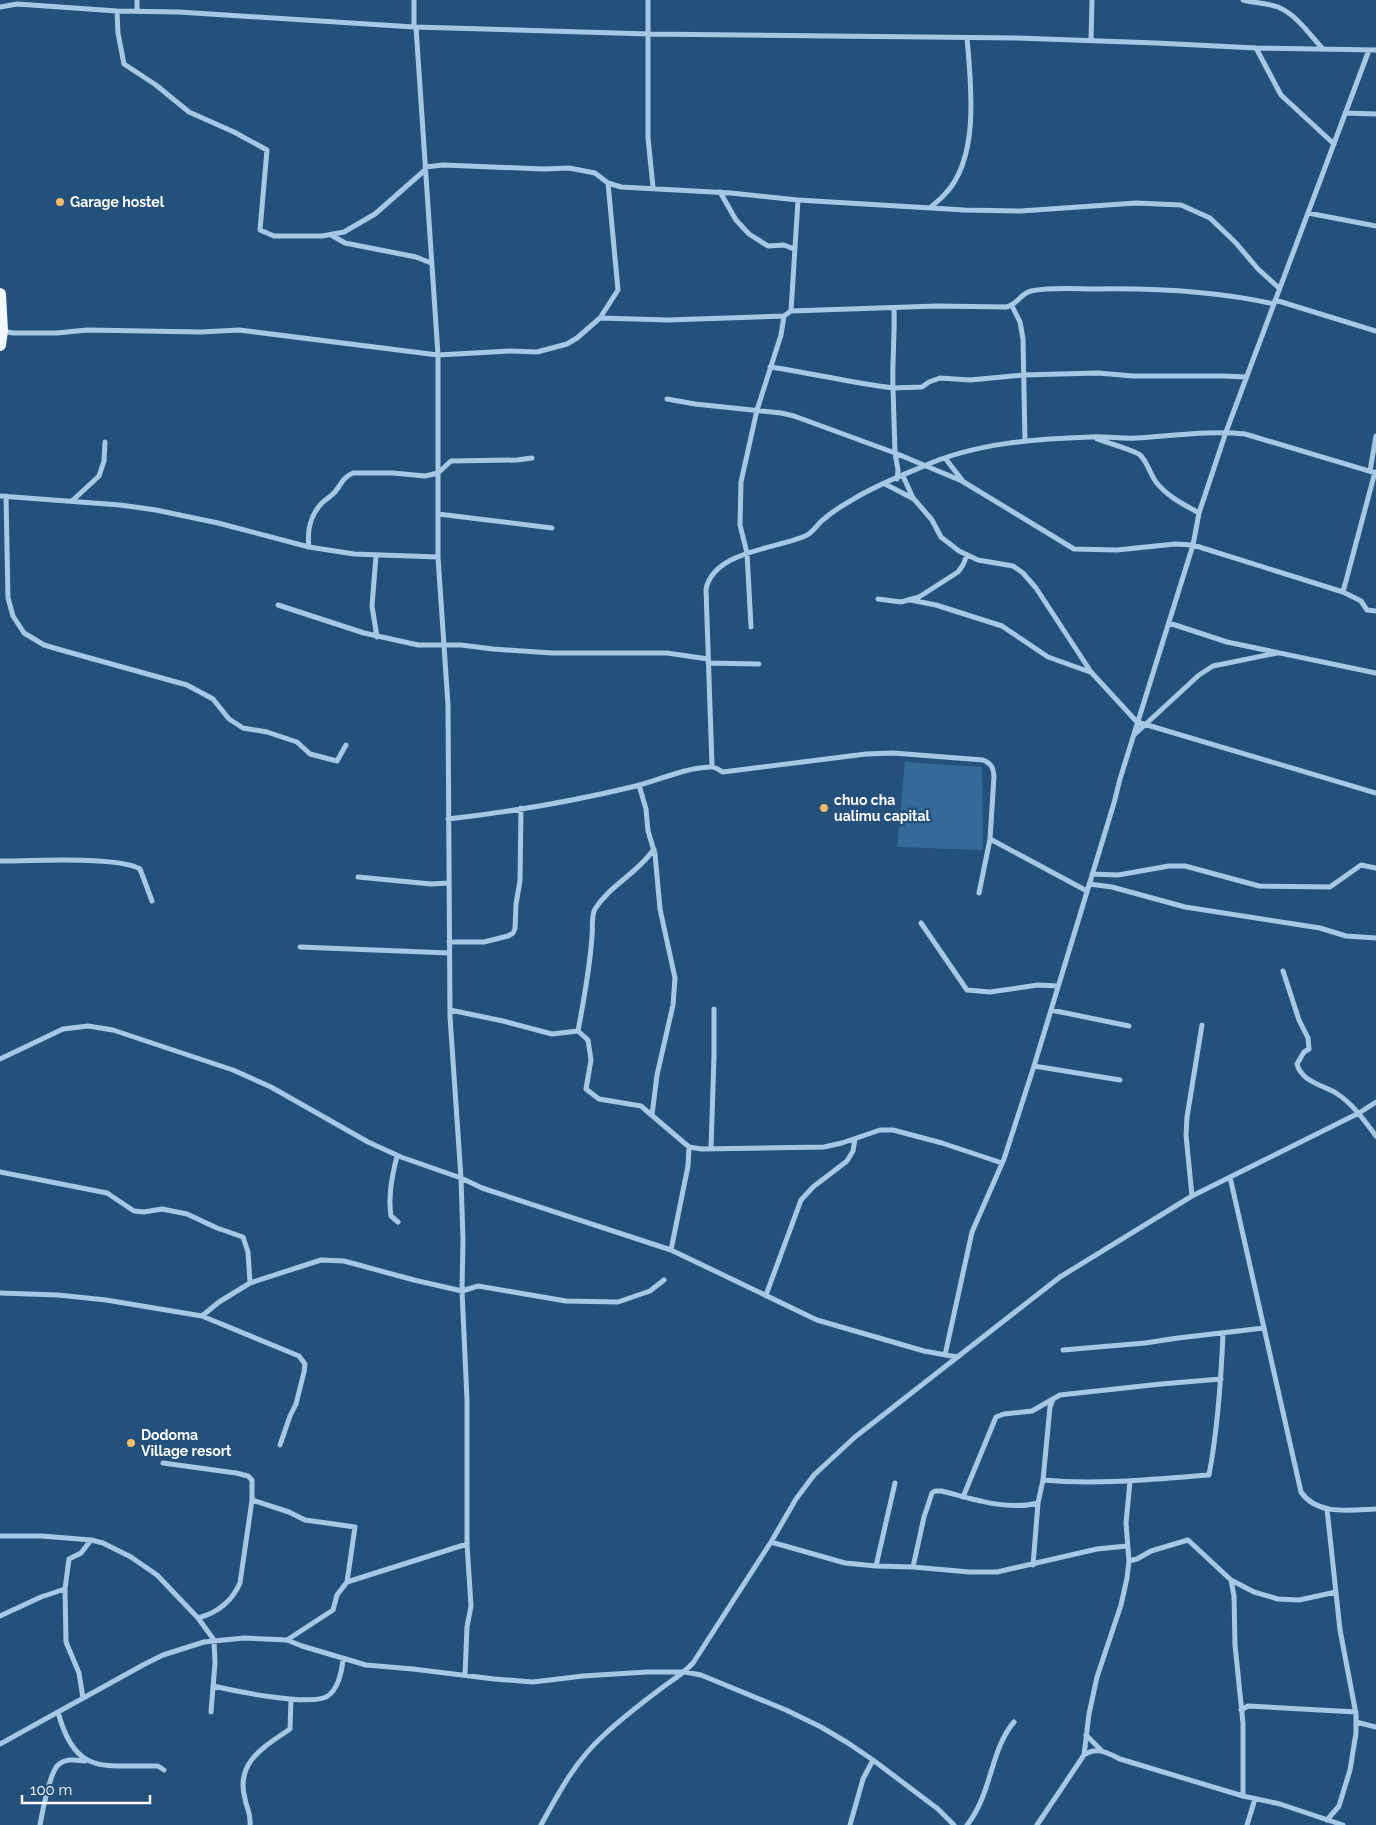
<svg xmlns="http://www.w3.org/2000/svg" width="1376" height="1825" font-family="Raleway,sans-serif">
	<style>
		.green { fill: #366b99 }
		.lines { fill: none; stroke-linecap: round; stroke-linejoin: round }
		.minor { stroke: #a6c8e5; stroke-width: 5 }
		.trunk { stroke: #f3f8fe; stroke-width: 12 }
		.poi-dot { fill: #f0be69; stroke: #23517b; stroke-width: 2 }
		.labels { text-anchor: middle; stroke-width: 5; stroke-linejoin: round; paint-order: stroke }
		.poi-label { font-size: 14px; font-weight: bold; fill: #fff; stroke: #23517b; text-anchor: start }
	</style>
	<rect width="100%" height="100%" fill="#23517b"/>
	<path class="green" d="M905 762 982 767 983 850 897 847Z"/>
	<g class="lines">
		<path class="minor" d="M414 0V27
			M648 0V138L653 187
			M1243 0C1254 3 1267 3 1278 7 1297 15 1309 34 1322 48
			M0 7 17 4 117 11 179 12 414 27 649 34 1017 38 1156 43 1256 48 1376 50
			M117 11 118 33 124 64 156 85 189 112 234 132 267 150 260 230 274 236H322L344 232 375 214 425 170
			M137 11V0
			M416 27 438 355V557L448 705 450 1017 461 1178 463 1240 462 1291 467 1400V1544L471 1606 467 1627 465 1675
			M1091 40 1092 0
			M1256 48 1281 95 1334 144
			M1345 113 1376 114
			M425 167 443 165 543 169 569 168 595 173 608 183 621 187 731 193 798 200 964 210 1021 211 1136 203 1181 205 1210 218 1236 243 1258 269 1279 288
			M720 192 736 220 749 234 768 246 784 245 794 249
			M931 207C935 203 941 199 945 194 980 158 971 84 967 38
			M1308 213 1376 226
			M331 235 345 243 416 257 431 263
			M1275 300 1376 331
			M1012 306 1020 322 1023 339 1025 441
			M791 311 798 200
			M600 318 668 320 784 316 791 311 937 306 1006 307C1017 305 1021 293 1031 291 1052 287 1075 289 1096 289 1157 288 1215 291 1274 304
			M2 331 13 333H57L87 330 201 332 239 330 438 355 510 351 537 352 567 344 577 338 600 318 618 290 608 183
			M770 367C811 373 852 383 893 388 892 361 895 335 894 308
			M667 399 695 404 781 413 794 416 895 453 962 481 1074 549 1117 550 1175 544 1193 545 1343 592 1361 601 1367 610 1376 611
			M1097 439C1105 442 1136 451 1140 455 1147 461 1150 474 1156 482 1168 497 1183 504 1199 513
			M945 458 962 480
			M1370 471 1376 436
			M903 476 913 498
			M897 479 898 470 895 453 893 388 922 387 929 382 940 378 970 380 1023 375 1098 373 1133 376H1224L1246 377
			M885 484 914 499 932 520 941 537 959 551 978 560 1013 566 1023 573 1036 588 1091 672 1137 722 1376 793
			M0 496 120 505 156 510 218 523 309 547 354 554 438 557
			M6 496 8 598 13 616 24 633 44 645 61 650 187 685 213 699 229 719 243 728 267 732 297 742 310 754 337 761 346 745
			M72 501 99 476 104 461 105 442
			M438 514 552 528
			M309 547C307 532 310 515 322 503 326 499 330 497 334 493 341 485 343 477 353 473H393L425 476 438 473 451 461 517 460 532 458
			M376 556 372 606 377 637
			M1343 592 1375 472
			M878 599 901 602 919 597 958 572 963 565 967 555
			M910 600 936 605 1002 626 1048 657 1090 672
			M278 605 364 633 418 645H461L493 649 552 653H667L708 659
			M1169 623 1227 642 1376 673
			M751 627 747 553 740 525 741 482 757 410 781 335 784 316
			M708 663 759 664
			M1135 734 1199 675 1213 666 1277 653
			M712 766 706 589C714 551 776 549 805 536 813 533 817 524 824 519 832 512 843 505 852 500 874 486 900 476 924 466 975 443 1035 439 1090 437 1106 436 1121 439 1136 438 1171 436 1211 430 1245 434L1376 473
			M639 785 646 809 648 831 655 854 660 909 675 978 673 1005 657 1075 652 1115
			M448 819C511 812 574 801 636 786 660 780 684 768 710 767 714 766 719 770 723 772L866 754 893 753 983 760C991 763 993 767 994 776L990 839 979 893
			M990 839 1087 891
			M0 861C29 861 119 856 140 869L152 901
			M1092 874 1118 875 1169 866H1185L1259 886 1330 887 1361 865 1376 868
			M358 877 431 884 448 883
			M1089 884 1112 887 1185 907 1320 928 1346 936 1376 938
			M921 923 967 990 990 992 1038 985 1058 986
			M449 942H484L508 936 513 933 515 929 516 904 520 881 521 808
			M300 947 449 953
			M1283 971 1299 1020 1308 1038 1309 1049 1304 1052 1297 1064C1301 1081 1322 1085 1336 1093 1353 1104 1364 1120 1376 1136
			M450 1010 503 1021 552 1034 578 1031C584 999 590 968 592 936 593 928 591 916 595 909 610 885 638 873 654 849
			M1051 1010 1129 1026
			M578 1031 588 1040 591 1060 586 1089 599 1099 641 1106 689 1147 702 1149 824 1147 842 1143 880 1130H893L942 1143 1002 1163
			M0 1059 63 1029 88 1026 113 1030 233 1070 271 1087 368 1142 401 1157 461 1178 482 1188 671 1250 817 1320 924 1351 957 1357
			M1034 1066 1120 1080
			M711 1149 714 1056V1009
			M397 1156C392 1176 388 1196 391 1216L398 1222
			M0 1172 107 1193 134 1211 144 1212 162 1209 187 1214 217 1228 243 1237 248 1252 250 1283
			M1192 1196 1186 1135 1187 1117 1202 1025
			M671 1250 688 1166 689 1147
			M0 1293 58 1295 106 1300 202 1316 299 1356 305 1364 304 1372 296 1404 290 1416 280 1445
			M766 1295 801 1200 813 1187 847 1161 853 1151 855 1139
			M202 1316 219 1302 250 1283 321 1260 344 1261 414 1280 462 1291 478 1286 566 1301 618 1302 650 1291 664 1280
			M1264 1328 1301 1492C1317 1516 1351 1510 1376 1509
			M1063 1350 1145 1343 1178 1338 1264 1328 1230 1177
			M945 1355 972 1232 1004 1159 1034 1066 1114 803 1120 779 1193 545 1199 513 1226 432 1369 50
			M163 1463 236 1473 248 1476 252 1480V1500L240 1583C232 1601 217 1613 198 1618
			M1043 1480C1098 1485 1154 1479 1209 1475 1218 1428 1221 1381 1223 1334
			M963 1497 996 1417 1004 1414 1032 1411 1053 1399
			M252 1500 289 1512 305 1520 355 1527 347 1582 337 1595 333 1610 287 1640
			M1327 1509 1340 1630 1356 1714V1733L1350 1770 1339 1806 1327 1820
			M0 1536H42L91 1540 103 1543 131 1557 157 1575 198 1618 214 1640 215 1663 211 1712
			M771 1542 845 1563 876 1566 913 1567 969 1572H997L1097 1549 1127 1546
			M1129 1561 1137 1559 1151 1551 1188 1540 1231 1580 1254 1592 1278 1599 1299 1600 1336 1592
			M1033 1565 1038 1503 1043 1480 1050 1407 1053 1399 1060 1395 1161 1384 1221 1379
			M876 1566 895 1483
			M913 1567 924 1517 932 1493 935 1491H942C973 1499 1007 1511 1038 1503
			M1231 1580 1234 1596 1235 1645 1243 1723V1796
			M347 1582 467 1544
			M65 1589 66 1642 79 1673 83 1698
			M0 1616 41 1597 65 1589 69 1559 81 1553 91 1540
			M213 1686C235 1691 306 1706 326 1697 338 1691 342 1671 343 1659
			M1241 1710 1248 1706 1356 1712
			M58 1712C75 1776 103 1765 158 1766L164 1770
			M1356 1722 1376 1727
			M1086 1735 1102 1751
			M0 1744 143 1665 163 1655 204 1642 244 1638 287 1640 302 1646 366 1665 413 1669 494 1679 533 1682 583 1676 647 1672H685L701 1675 786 1710 821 1727 848 1743 873 1760 938 1809 954 1825
			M1084 1755 1089 1714 1097 1677 1121 1605 1127 1578 1129 1561 1126 1523 1130 1481
			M40 1825C42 1813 50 1772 58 1765 66 1758 76 1760 85 1761
			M250 1825C251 1812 247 1810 245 1799 235 1762 264 1747 290 1729L291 1699
			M541 1825C559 1792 576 1760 604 1735 622 1718 643 1702 663 1687 674 1679 684 1673 693 1663L771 1542 796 1499 814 1475 855 1437 1060 1277 1192 1196 1359 1113 1376 1102
			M850 1825 863 1779 873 1760
			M967 1825C992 1794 990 1750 1014 1722
			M1037 1825 1084 1755C1096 1746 1108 1753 1120 1759L1243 1796 1280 1804 1343 1825
			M1247 1825 1255 1799"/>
		<path class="trunk" d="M0 294 2 331 0 345"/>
	</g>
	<g class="poi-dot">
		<circle cx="60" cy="202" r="5"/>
		<circle cx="824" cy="808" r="5"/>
		<circle cx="131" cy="1443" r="5"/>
	</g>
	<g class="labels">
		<g class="poi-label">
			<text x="70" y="207">Garage hostel</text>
			<text x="834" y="805">chuo cha<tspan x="834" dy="16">ualimu capital</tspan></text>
			<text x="141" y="1440">Dodoma<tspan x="141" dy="16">Village resort</tspan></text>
		</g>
	</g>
	<path d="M22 1795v8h128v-8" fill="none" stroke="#ffffff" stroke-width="2.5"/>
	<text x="30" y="1795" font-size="15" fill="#ffffff" stroke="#23517b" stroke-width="4" paint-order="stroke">100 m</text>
</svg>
